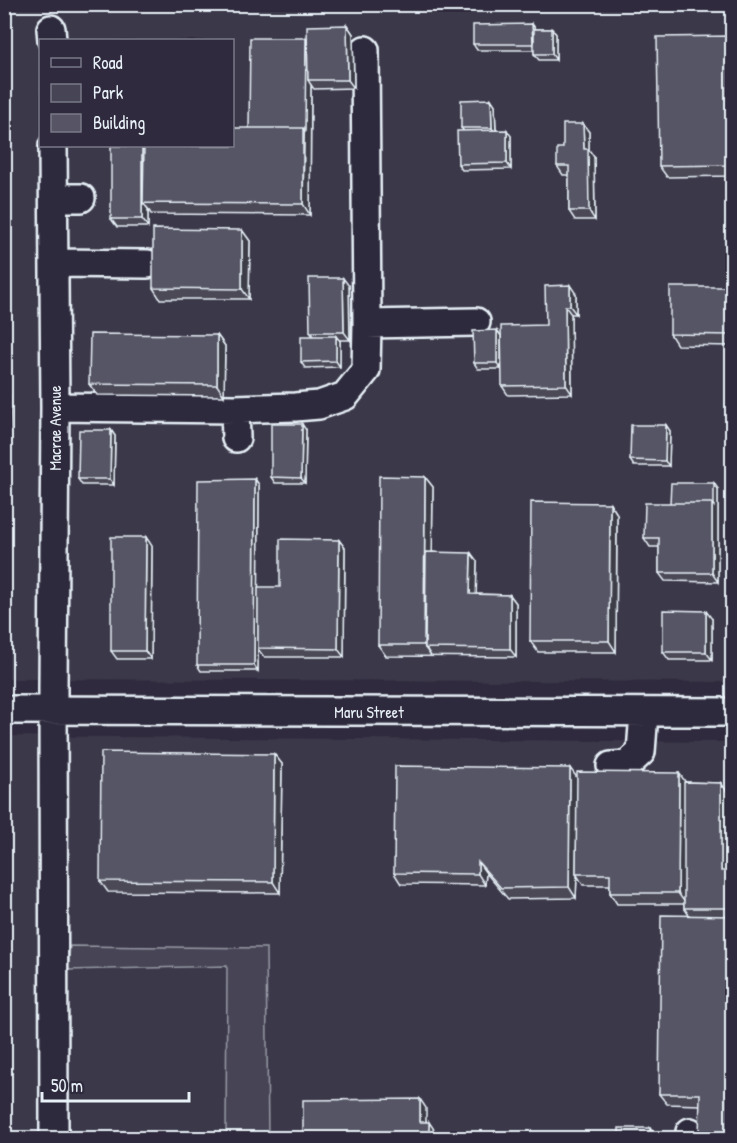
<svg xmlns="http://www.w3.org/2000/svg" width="737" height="1143" font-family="'Patrick Hand',sans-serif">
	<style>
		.built { fill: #3b3749; fill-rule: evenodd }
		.green { fill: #464455; stroke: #979aa6; stroke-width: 1.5 }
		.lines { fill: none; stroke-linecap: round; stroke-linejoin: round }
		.minor-casing { stroke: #e8f1f8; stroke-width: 32 }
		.minor { stroke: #2f2a3d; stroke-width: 27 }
		.wall { fill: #4b4957; stroke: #e8f1f8; stroke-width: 1.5 }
		.shaded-wall { fill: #3d3c47; stroke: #e8f1f8; stroke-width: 1.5 }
		.building { fill: #575565; stroke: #e8f1f8; stroke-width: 1.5 }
		.labels { text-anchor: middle; stroke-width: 4.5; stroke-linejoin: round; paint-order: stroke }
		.street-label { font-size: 16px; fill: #e8f1f8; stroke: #2f2a3d }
	</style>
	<rect width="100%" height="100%" fill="#2f2a3d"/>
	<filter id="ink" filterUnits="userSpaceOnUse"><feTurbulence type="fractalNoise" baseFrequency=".0167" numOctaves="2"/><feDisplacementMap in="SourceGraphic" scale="12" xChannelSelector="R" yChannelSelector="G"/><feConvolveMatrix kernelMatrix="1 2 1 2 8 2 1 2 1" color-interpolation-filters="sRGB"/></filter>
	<g filter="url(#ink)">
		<path class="built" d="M5 5H732V682L5 679ZM40 40H232V146H40Z
			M4 736 732 742V1138H5Z"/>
		<path class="green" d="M70 946 266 948 268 1138H226L227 966 68 970Z"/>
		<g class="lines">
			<defs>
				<path id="minor" d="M51 29 52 40
					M53 146 55 407 53 689 54 1138
					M54 198H81
					M54 263 147 264
					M367 324 476 322
					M55 407 235 409 295 407 319 405 345 396 366 370 367 324 365 50
					M235 409 236 438
					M4 710 732 712
					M611 766 627 765 641 752 644 713
					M690 1132V1138"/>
			</defs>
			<use href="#minor" class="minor-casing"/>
			<use href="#minor" class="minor"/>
		</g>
		<path class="wall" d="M532 24 536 29H552L556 34V60H539L534 54V50H477L473 44Z
			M347 25 353 34 354 88 314 89 311 85 310 215 151 214 148 209V227H117L111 219 249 128 306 38 307 41Z
			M732 36V176L667 177 659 166Z
			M491 99 495 105 496 130 511 136V169L462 170 458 164 463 130 461 128Z
			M583 124 589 132V150L594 157 595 220H575L569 211V175H563L557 166 563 148Z
			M242 230 250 241 249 299H160L153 288Z
			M349 286 350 340H339L340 341V367L305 368 301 362 313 336 310 332Z
			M732 287V346L677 345 670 334Z
			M576 294V314H571L572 394 508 395 502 386 546 325Z
			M497 330 501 336V369H478L474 363Z
			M217 335 225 346 224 396 97 395 89 384Z
			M4 387 10 395 9 452H4Z
			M666 425 670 431 669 466H634L630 460Z
			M111 430 115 436 114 485H82L78 479Z
			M306 430 305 483H275L271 477Z
			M425 477 433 487 432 552 477 561 476 594 510 595 516 603V657L386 656 378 645Z
			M255 479 259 485 258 621 280 587 339 540 345 548 344 657H264L258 649V671H201L197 665Z
			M718 489V582L665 581 659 573V547H650L644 538 670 503Z
			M610 503 617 514 616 652H538L530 641Z
			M152 546 151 659H117L111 651Z
			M712 619V660H669L663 652Z
			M274 754 282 764 280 893 108 892 100 881Z
			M577 777 685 782 721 783 729 794V871H732V1138L700 1105 667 1104 659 1094 689 915 684 908V904H617L610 893V885H583L577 875 576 898 508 899 486 873 485 885 401 884 394 873Z"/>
		<path class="shaded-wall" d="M532 24 536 30 537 49 533 44Z
			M347 25 353 34 354 88 348 80Z
			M552 29 556 34V60L552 54Z
			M306 38 311 47 308 80 311 85 310 215 303 204Z
			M491 99 495 105 496 134 492 128Z
			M583 124 589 132V150L594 157 595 220 589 211 584 149Z
			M507 130 511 136V169L507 163Z
			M142 146H148L143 203 148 209V227L142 219Z
			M242 230 250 241 249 299 242 289Z
			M343 278 349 286 350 340 344 332Z
			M570 285 576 294V314L570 306Z
			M565 306 571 314 572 394 566 385Z
			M497 330 501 336V369L497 363Z
			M217 335 225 346 224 396 217 385Z
			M336 336 340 341V367L336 361Z
			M4 387 10 395 9 452 4 445Z
			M302 424 306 430 305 483 301 478Z
			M666 425 670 431 669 466 665 461Z
			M111 430 115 436 114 485 110 479Z
			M425 477 433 487 431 648H425L431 656 424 645Z
			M255 479 259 485 258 671 254 665Z
			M714 483 718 489V582L712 573V503Z
			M610 503 617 514 616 652 609 641Z
			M146 537 152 546 151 659 145 651Z
			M339 540 345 548 344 657 338 649Z
			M471 553 477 561 476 603 470 594Z
			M510 595 516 603V657L510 649Z
			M706 611 712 619V660L706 652Z
			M274 754 282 764 280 893 273 882Z
			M570 768 578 779 576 874 577 875 576 898 569 887Z
			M679 773 687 784 686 904 678 893Z
			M721 783 729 794V882L721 871Z
			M478 862 486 873 485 885 478 874Z
			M731 1094 732 1096V1138H731Z
			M420 1099 426 1108V1131L420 1122Z
			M429 1122 435 1131V1138H429Z
			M650 1128 656 1136V1138H650Z"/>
		<path class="building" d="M532 24 533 44H473V25Z
			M347 25 348 80H308L307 26Z
			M534 29H552V54H534Z
			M732 36V165L659 166 657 37Z
			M250 38H306L305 131 303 128H249Z
			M491 99 492 128H461V100Z
			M563 124H583L584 149H588L589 211H569V166H557V148H563Z
			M232 128H303V204L143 203 144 146H232Z
			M507 130V163L458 164 457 131Z
			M111 146H142V219H111Z
			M153 229 242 230V289L153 288Z
			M309 278H343L344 332H310Z
			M570 285V306H565L566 385 502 386 501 326 546 325 545 286Z
			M670 287H732V335L670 334Z
			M497 330V363H474L473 331Z
			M90 334 217 335V385L89 384Z
			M301 336H336V361L301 362Z
			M271 424H302L301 478 271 477Z
			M631 425H666L665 461 630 460Z
			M79 430H111L110 479H78Z
			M379 476 425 477 424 645H378Z
			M255 479 254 665H197L198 480Z
			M671 483H714V506L712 503H670Z
			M531 502 610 503 609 641H530Z
			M645 503H712V573H659V538H644Z
			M111 537H146L145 651H111Z
			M280 539 339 540 338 649 258 648V587H280Z
			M426 552 471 553 470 594 510 595V649L425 648Z
			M663 610 706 611V652H663Z
			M101 752 274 754 273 882 100 881Z
			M395 766 570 768 569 887 501 888 478 862V874L394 873Z
			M577 772 679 773 678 893H610V874H576Z
			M684 782 721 783V871H732V908H684Z
			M661 915 732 916V1094H731V1138H699L700 1094H659Z
			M420 1099V1122H429V1138H303V1100Z
			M619 1128H650V1138H619Z"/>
	</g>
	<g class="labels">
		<g class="street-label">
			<text transform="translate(55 428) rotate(-90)" y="6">Macrae Avenue</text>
			<text x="369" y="718">Maru Street</text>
		</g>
	</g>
	<rect width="737" height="1143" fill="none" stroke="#2f2a3d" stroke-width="24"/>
	<rect x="12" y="12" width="713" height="1119" fill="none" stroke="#e8f1f8" stroke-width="2" filter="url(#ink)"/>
	<rect x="39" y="39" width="195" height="108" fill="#2f2a3d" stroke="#797a88" stroke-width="1.5"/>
	<rect x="51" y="58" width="30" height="9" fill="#2f2a3d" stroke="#797a88" stroke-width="1.5"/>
	<text x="93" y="69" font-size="18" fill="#e8f1f8">Road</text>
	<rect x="51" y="84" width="30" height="18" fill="#464455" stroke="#797a88" stroke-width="1.5"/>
	<text x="93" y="99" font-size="18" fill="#e8f1f8">Park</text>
	<rect x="51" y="114" width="30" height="18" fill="#575565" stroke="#797a88" stroke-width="1.5"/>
	<text x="93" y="129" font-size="18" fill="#e8f1f8">Building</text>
	<path d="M42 1092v9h147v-9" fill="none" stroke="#e8f1f8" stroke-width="3"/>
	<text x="51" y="1092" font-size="18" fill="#e8f1f8" stroke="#2f2a3d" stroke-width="4.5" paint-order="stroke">50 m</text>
</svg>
